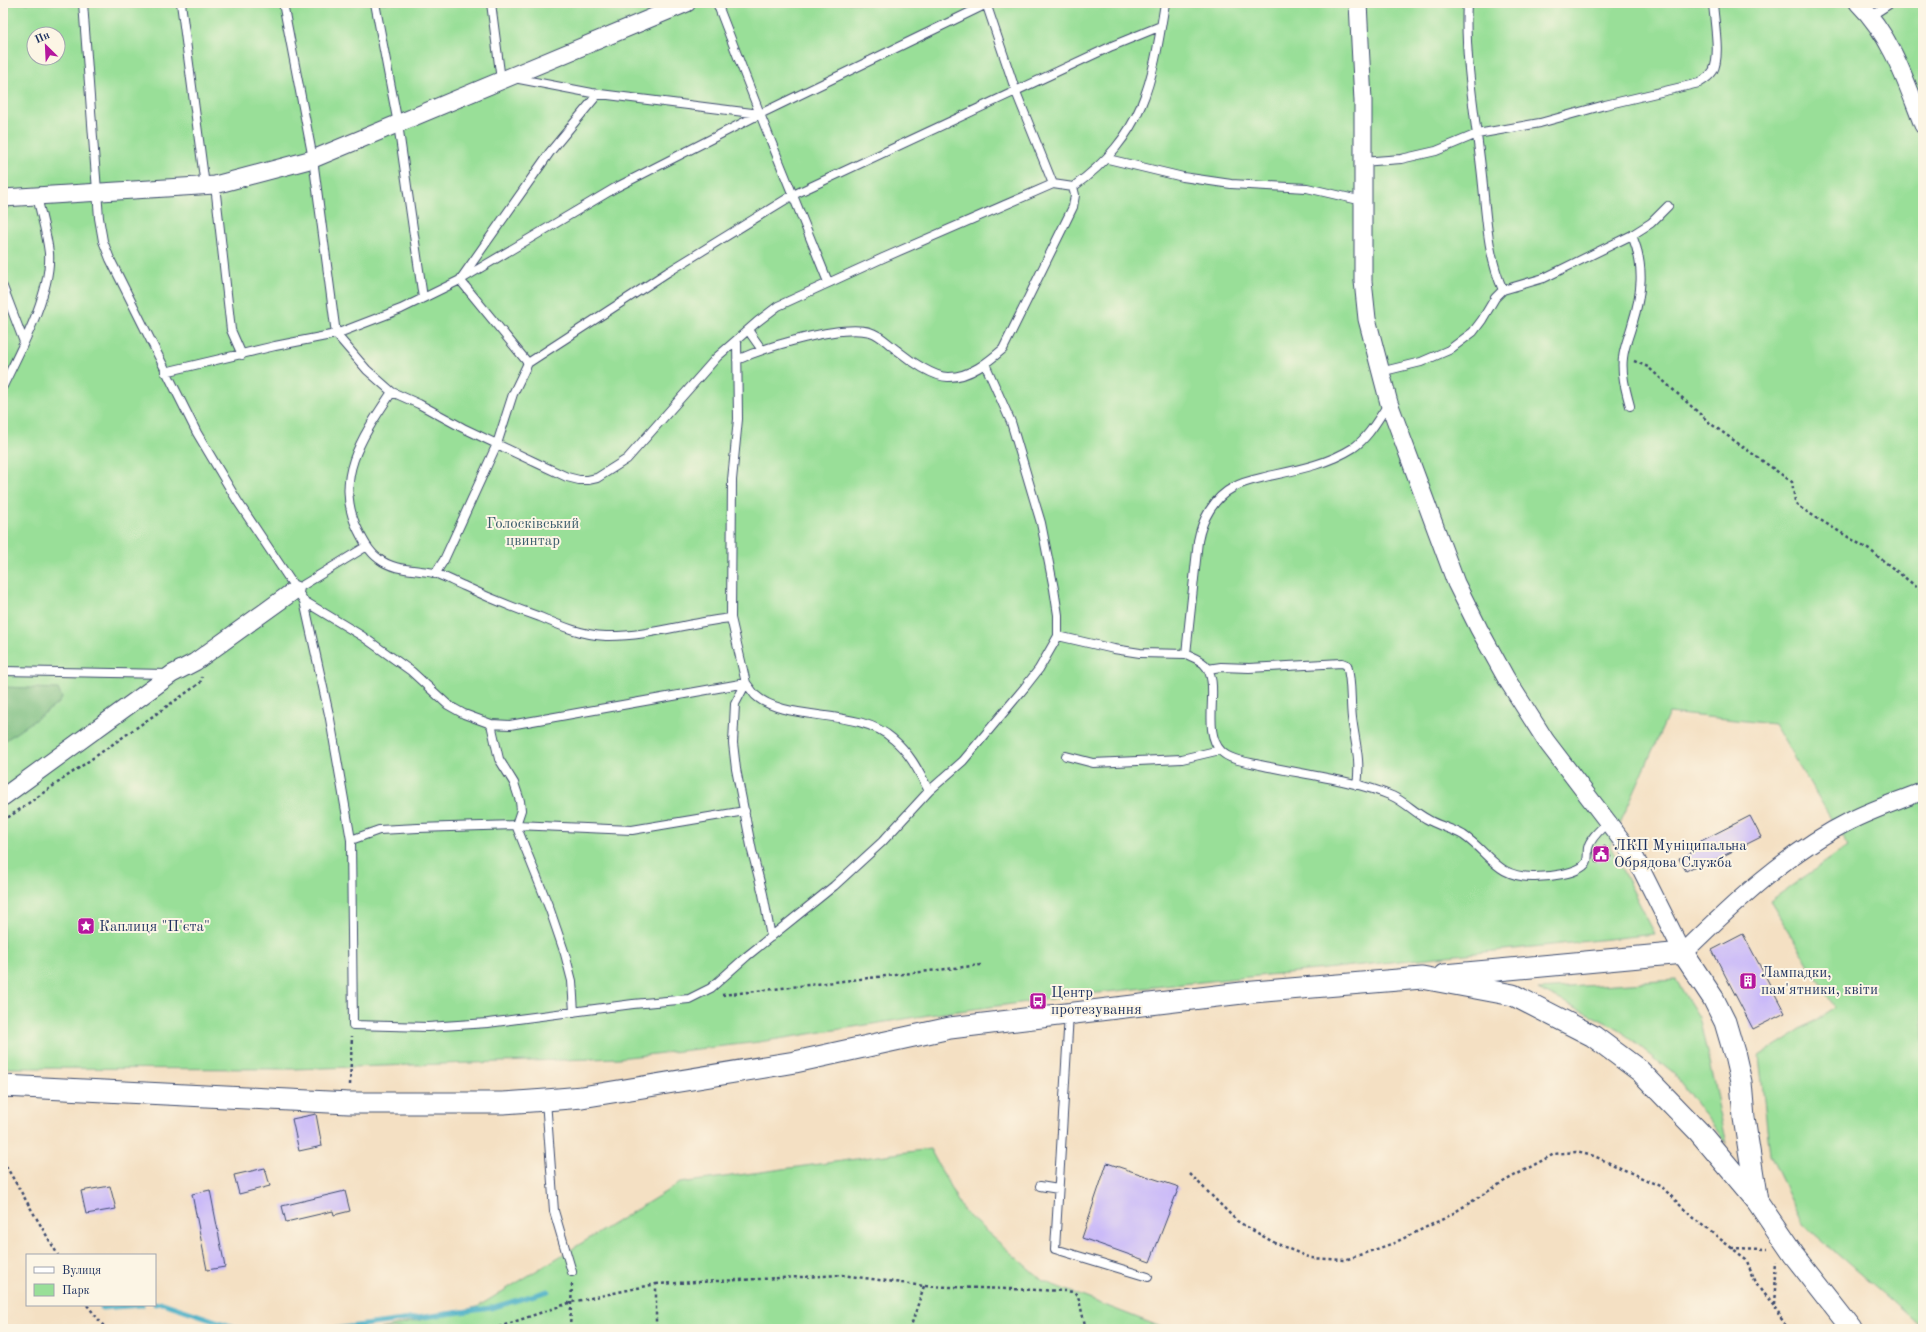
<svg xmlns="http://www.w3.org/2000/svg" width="1926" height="1332" font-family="'Old Standard TT',serif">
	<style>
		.green { fill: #99df98; stroke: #5a877b; fill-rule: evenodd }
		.forest { fill: #7abe80; stroke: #4a766f }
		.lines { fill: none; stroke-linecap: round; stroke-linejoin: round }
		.stream { stroke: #47afc6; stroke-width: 5 }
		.building { fill: #c8b7f9 }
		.service-casing { stroke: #3c4a6d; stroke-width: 10 }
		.minor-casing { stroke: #3c4a6d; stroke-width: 19 }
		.tertiary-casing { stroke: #3c4a6d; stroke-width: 23 }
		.path { stroke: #3c4a6d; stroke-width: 2.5; stroke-dasharray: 3 3; stroke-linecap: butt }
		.service { stroke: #fff; stroke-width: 8 }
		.minor { stroke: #fff; stroke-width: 17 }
		.tertiary { stroke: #fff; stroke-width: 21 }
		.labels { text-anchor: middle; stroke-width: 4; stroke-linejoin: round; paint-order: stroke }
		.park-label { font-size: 15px; fill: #3a5b6c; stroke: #fcf5e5 }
		.poi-label { font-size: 15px; fill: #1b2f5e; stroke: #fcf5e5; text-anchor: start }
	</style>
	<rect width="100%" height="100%" fill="#fcf5e5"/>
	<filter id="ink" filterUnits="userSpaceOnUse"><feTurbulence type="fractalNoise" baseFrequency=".025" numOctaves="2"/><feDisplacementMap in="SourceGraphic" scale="8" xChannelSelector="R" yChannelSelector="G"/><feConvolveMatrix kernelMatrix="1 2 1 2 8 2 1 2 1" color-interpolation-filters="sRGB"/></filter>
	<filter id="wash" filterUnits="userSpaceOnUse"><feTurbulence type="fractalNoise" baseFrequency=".012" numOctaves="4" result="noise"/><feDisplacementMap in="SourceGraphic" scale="16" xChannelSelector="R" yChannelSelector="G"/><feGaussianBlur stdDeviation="0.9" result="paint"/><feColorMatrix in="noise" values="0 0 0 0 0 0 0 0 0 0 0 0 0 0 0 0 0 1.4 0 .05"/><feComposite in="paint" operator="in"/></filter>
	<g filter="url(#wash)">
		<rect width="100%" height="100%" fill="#f4e0c3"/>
		<path class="green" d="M3 3H1923V1329L1803 1224 1770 1155 1759 1056 1835 1008 1770 901 1848 846 1774 724 1669 713 1610 846 1655 934 1088 994 929 1015 759 1042 619 1058 294 1069 3 1068ZM34 34H58V58H34Z
			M1676 980 1699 1017 1727 1144 1674 1074 1617 1028 1538 989Z
			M930 1149 963 1211 1043 1281 1166 1329H381L477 1307 680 1183Z"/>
		<path class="forest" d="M3 687 58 689 62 698 59 703 3 742Z"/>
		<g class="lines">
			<path class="stream" d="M155 1304 163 1303 240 1329
				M102 1308 142 1305
				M335 1329 491 1308 548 1291"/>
		</g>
		<g id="blocks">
			<path class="building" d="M1750 816 1761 837 1709 863 1707 860 1686 871 1679 859 1702 847 1699 842Z
				M1605 846 1611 857 1597 863 1593 851Z
				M1743 934 1785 1013 1753 1029 1712 950Z
				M316 1114 322 1146 299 1151 292 1119Z
				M1107 1163 1179 1187 1150 1262 1082 1238Z
				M265 1168 270 1186 239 1194 234 1175Z
				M110 1186 116 1209 86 1214 81 1191Z
				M210 1190 225 1267 207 1270 192 1194Z
				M345 1191 350 1211 334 1215 333 1211 286 1222 282 1206Z"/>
		</g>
	</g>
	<g filter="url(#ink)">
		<use href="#blocks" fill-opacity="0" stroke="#3c4a6d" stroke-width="1"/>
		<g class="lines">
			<defs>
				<path id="service" d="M83 3 99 218 103 241 110 259 197 433 238 502 304 601 362 636 411 671 448 705 464 714 491 724 510 725 746 683C749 687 752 691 755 695 785 723 858 707 893 739 910 753 919 772 929 791
					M181 3 205 186
					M283 3 313 159 336 334 367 370 392 392 419 404 463 428 541 465 567 477 579 480H588L597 478 627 459 717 357 757 322 778 306 883 258 1053 184 1073 187C1144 135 1152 85 1165 3
					M375 3 398 124 423 298
					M491 3 501 80
					M717 3 760 114 828 282
					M986 3 1016 92 1053 184
					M1467 3C1464 55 1475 115 1481 167 1486 207 1486 253 1503 290
					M1871 16 1891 3
					M514 78 592 93 760 114
					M1108 159 1183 177 1231 184 1307 188 1363 201
					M1362 162 1401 159 1436 151 1477 134 1540 123 1605 105 1699 83C1704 80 1709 77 1713 71 1721 57 1714 20 1713 3
					M215 185 231 330 242 355
					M3 287 24 342
					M748 330 762 350
					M737 340 738 419 732 480 731 618 746 683 735 704 733 743 736 769 752 851 763 894 771 937
					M737 360C766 347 840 324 870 332 881 335 889 345 898 351 909 360 935 378 949 377 970 377 988 362 1003 349L1073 207 1075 195 1073 187
					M528 363 460 280 550 152 598 94
					M165 372 275 346 336 334 401 309 460 280 615 188 760 114 989 3
					M1380 372 1421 362 1449 350 1473 332 1482 320 1495 298 1503 290 1544 278 1632 235 1651 223 1668 206
					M3 386C20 351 52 292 49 253 47 234 41 215 37 196
					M392 392C364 434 332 478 358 530 363 540 369 552 379 559 394 571 416 569 434 573 444 576 454 582 464 586 489 598 514 608 540 617 561 626 582 635 606 636 648 637 690 622 731 618
					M1630 406C1626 391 1621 374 1623 358 1624 347 1629 336 1632 325 1642 293 1645 267 1632 235
					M435 574 444 560 497 444 513 394 528 363 668 272 793 195 1112 46 1161 26
					M295 590 367 546
					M304 601 330 719 351 840 353 1025 428 1027 488 1023 633 1004 689 999 711 988 747 956 834 886 882 842 929 791 963 761 1025 687 1039 669 1058 636V615L1054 589 1041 523 1011 422 985 364
					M1058 636 1114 649 1140 653 1186 654 1198 541C1202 520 1213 498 1234 487 1244 481 1257 479 1269 476 1297 470 1328 464 1353 448 1369 437 1378 419 1389 403
					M1186 654C1192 657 1199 659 1204 664 1223 682 1200 729 1221 751 1229 760 1248 762 1260 765 1301 774 1354 780 1392 796 1405 802 1414 812 1427 819 1438 826 1451 828 1463 835 1491 854 1496 878 1535 877 1547 877 1579 874 1586 863 1589 858 1587 853 1588 848 1590 838 1601 829 1608 822
					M1208 669 1221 667 1249 668 1342 663 1347 665C1352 682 1350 700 1352 718 1355 743 1361 759 1357 785
					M3 671 168 674
					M491 724 499 759 514 783 520 801 521 810 516 825 550 910 565 954 572 981 574 1012
					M1066 756 1093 763 1182 759 1220 750
					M351 840 379 830 418 828 516 825 632 830 745 811
					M1069 1014 1055 1249 1148 1277
					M546 1100 554 1211 572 1272
					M1040 1186 1058 1189"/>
				<path id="minor" d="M1358 3 1363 101V281L1367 319 1389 403 1456 583 1479 629 1506 678 1546 741 1636 859 1683 953C1733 904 1786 853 1850 821 1873 809 1899 801 1923 791
					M1858 3C1892 37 1906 82 1923 125
					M3 198 215 185 313 159 687 3
					M3 797 172 674 195 662 295 590"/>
				<path id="tertiary" d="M1444 975 1683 953 1713 998 1725 1022 1735 1056 1741 1082 1744 1118 1757 1201
					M3 1086 349 1103H503L546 1100 582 1097 795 1062 950 1028 1242 993 1422 978 1513 995 1593 1036 1640 1071 1699 1132 1757 1201 1794 1255 1852 1329"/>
			</defs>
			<use href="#service" class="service-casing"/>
			<use href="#minor" class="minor-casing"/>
			<use href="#tertiary" class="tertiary-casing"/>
			<path class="path" d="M1634 361 1648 367 1711 424 1792 482 1795 501 1799 507 1871 551 1923 592
				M3 821 196 686 200 683 202 677
				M722 995 981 965
				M350 1085 352 1036
				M3 1161 58 1255
				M1190 1174 1237 1221 1273 1242 1310 1258 1345 1260 1394 1243 1447 1217 1503 1182 1554 1154 1576 1152 1594 1156 1662 1187 1693 1218 1746 1259 1757 1285 1790 1329
				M1731 1248 1768 1249
				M656 1284 842 1275 924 1286 1065 1291 1074 1292 1078 1296 1086 1329
				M87 1305 106 1329
				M1773 1305 1776 1263
				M493 1329 572 1302 656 1284V1329
				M570 1329 572 1283
				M910 1329 924 1286"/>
			<use href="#service" class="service"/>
			<use href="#minor" class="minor"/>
			<use href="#tertiary" class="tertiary"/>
		</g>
	</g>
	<defs>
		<symbol id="civic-square" viewBox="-11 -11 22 22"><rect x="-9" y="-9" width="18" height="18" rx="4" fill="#b5179e" stroke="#fcf5e5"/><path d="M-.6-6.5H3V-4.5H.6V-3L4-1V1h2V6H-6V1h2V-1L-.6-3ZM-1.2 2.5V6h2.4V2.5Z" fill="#fff"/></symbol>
		<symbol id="sight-square" viewBox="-11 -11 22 22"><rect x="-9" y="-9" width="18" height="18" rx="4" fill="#b5179e" stroke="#fcf5e5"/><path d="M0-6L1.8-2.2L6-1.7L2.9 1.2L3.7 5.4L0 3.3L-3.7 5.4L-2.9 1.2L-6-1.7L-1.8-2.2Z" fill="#fff"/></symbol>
		<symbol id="building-square" viewBox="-11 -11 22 22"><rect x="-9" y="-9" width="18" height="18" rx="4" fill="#b5179e" stroke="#fcf5e5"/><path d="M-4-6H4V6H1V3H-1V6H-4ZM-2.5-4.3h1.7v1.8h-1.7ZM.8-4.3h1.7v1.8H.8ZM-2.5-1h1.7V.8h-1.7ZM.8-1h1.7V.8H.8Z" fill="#fff"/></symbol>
		<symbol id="bus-square" viewBox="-11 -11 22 22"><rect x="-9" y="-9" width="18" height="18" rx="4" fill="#b5179e" stroke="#fcf5e5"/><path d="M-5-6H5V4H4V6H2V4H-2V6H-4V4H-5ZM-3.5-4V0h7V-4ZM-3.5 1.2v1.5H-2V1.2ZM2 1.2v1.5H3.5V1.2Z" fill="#fff"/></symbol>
	</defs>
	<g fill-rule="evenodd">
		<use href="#civic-square" x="1591" y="844" width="20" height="20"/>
		<use href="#sight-square" x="76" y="916" width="20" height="20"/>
		<use href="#building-square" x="1738" y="971" width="20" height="20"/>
		<use href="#bus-square" x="1028" y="991" width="20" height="20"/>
	</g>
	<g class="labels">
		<g class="park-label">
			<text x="533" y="528">Голосківський<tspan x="533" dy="17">цвинтар</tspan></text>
		</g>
		<g class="poi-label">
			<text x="1614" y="850">ЛКП Муніципальна<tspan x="1614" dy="17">Обрядова Служба</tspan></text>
			<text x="99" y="931">Каплиця "П'єта"</text>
			<text x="1761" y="977">Лампадки,<tspan x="1761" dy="17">пам'ятники, квіти</tspan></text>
			<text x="1051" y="997">Центр<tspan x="1051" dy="17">протезування</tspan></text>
		</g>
	</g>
	<rect width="1926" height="1332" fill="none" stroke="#fcf5e5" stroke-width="16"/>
	<rect x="26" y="1254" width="130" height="52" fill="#fcf5e5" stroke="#a2a6af"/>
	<rect x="34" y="1267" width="20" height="6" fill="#ffffff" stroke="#a2a6af"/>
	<text x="62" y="1274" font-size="12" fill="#1b2f5e">Вулиця</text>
	<rect x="34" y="1284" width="20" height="12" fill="#99df98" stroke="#a2a6af"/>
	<text x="62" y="1294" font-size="12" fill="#1b2f5e">Парк</text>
	<g transform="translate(46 46) rotate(336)"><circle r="19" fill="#fcf5e5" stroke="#a2a6af"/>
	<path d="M0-3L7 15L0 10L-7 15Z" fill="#b5179e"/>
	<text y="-6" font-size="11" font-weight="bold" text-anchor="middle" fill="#1b2f5e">Пн</text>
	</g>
</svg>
